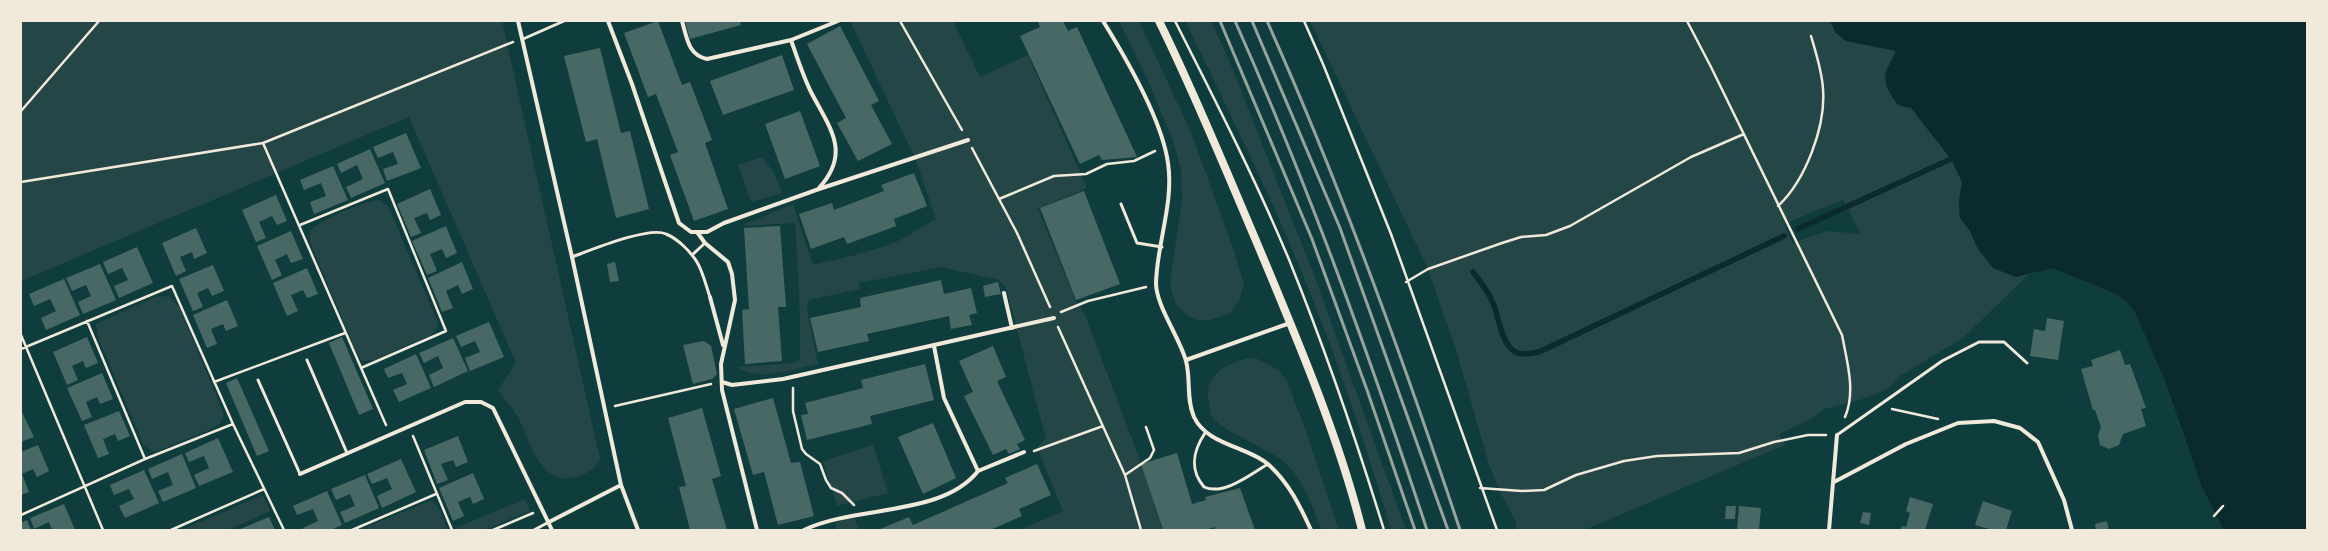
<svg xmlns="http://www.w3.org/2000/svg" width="2328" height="551" font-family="Roboto,sans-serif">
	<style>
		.green { fill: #244646; fill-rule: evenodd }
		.water { fill: #0a2a2b }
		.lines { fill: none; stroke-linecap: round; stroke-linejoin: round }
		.stream { stroke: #0a2a2b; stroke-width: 5.5 }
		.building { fill: #486865 }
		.path { stroke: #f1e9da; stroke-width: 2.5 }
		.service { stroke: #f1e9da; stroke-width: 3 }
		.minor { stroke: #f1e9da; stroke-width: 4 }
		.secondary { stroke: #f1e9da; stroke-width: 8 }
		.rail { stroke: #97a49c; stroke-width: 3 }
	</style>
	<rect width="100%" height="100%" fill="#0f3d3e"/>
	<path class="green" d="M21 21H502L600 459C596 468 588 473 579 476 540 489 531 442 518 417 512 407 504 399 498 390L516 363 409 117 21 281Z
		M850 21H953L980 77 1028 55 1087 188 1038 209 1076 301 1085 315 1140 460 1162 530H1020L1063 511 1037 447 1046 439 1006 288 999 280 941 267 859 283 860 289 809 300 807 309 818 364C797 369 754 382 737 367L794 363 800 359C801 313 798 269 795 223L740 226 793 204 813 265C842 258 873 252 900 240 912 234 923 225 936 220L916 160Z
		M1119 21H1139L1191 132 1234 251 1244 285 1239 301 1229 314 1209 320H1197L1187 315 1176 304 1171 288V274L1182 201 1181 170 1173 141 1150 85Z
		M1185 21H1211L1229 60 1314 275 1406 530H1391C1365 442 1336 355 1301 270 1266 186 1225 103 1185 21Z
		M1310 21H1830L1836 33 1873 46 1896 51 1884 74 1898 105 1911 108 1951 159 1962 182 1959 202 1960 217 1970 231 1978 249 2016 277 2030 273 1963 338 1900 376 1887 389 1860 400 1824 409 1811 419 1779 434 1785 445 1584 530H1517L1516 522 1499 490 1488 461 1457 353 1428 269ZM1843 200 1861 234 1828 231 1792 243 1784 224Z
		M762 157 774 173 782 193 751 202 738 165Z
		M380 200 388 206 438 323 435 332 429 336 374 360 362 361 356 351 310 243V231C322 218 363 202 380 200Z
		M169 296 180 308 223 412C224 421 220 424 212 429L155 452 144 446 99 340 96 324 155 297Z
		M1248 358 1258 359 1278 370 1286 379 1305 428 1339 530H1321C1313 507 1304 480 1285 463 1269 448 1218 430 1211 415 1210 412 1210 407 1209 403 1209 398 1207 393 1208 388 1213 370 1231 363 1248 358Z
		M873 445 888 493 837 506 823 461Z
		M263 495 270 511 228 530H181Z
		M525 499 530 511 484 530H457L456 528Z
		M430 501C440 504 444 521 448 530H359Z
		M848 518 855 519 859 530H837L835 523Z"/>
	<path class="water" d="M1830 21H2307V530H2224L2202 487 2166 383 2136 314 2128 303 2116 294 2052 268 2016 277 1993 268 1978 249 1970 231 1960 218 1959 202 1962 182 1951 159 1911 108 1898 105C1880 80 1883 77 1896 51L1846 41 1836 33Z"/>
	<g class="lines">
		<path class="stream" d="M1798 229 1951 159
			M1473 272C1481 282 1488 291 1493 303 1499 317 1501 342 1514 351 1521 356 1531 353 1539 352L1784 236"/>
	</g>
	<path class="building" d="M658 21 682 85 690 82 705 121 712 140 705 143 728 209 694 221 670 155 678 152 656 94 648 97 624 33Z
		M685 21H740L741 25 690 39Z
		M1041 21H1063L1068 31 1077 27 1137 157 1102 160 1099 155 1080 164 1020 36 1040 27 1038 22Z
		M840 26 879 101 871 105 892 144 858 161 837 123 846 118 807 44Z
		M600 48 621 133 630 131 649 209 616 218 597 139 586 142 564 56Z
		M782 55 794 90 723 115 710 81Z
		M800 111 820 166 785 179 765 124Z
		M406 133 421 168 387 181 383 169 398 164 393 152 378 158 373 147Z
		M370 149 385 183 351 198 346 187 363 179 357 165 341 173 337 164Z
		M333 166 348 200 314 214 310 202 326 196 321 183 304 190 300 180Z
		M914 173 927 206 894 219 896 226 880 232 847 244 844 237 811 249 799 214 832 203 834 210 884 191 881 185Z
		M430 189 441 215 430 220 427 213 414 218 421 233 411 237 397 204Z
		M1084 191 1120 284 1076 300 1040 208Z
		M276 195 287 221 277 225 272 216 259 222 266 238 256 242 242 210Z
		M446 226 457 253 446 258 442 249 430 254 437 271 427 275 412 241Z
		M780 226 786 307H778L782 361 745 364 742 310 749 309 744 228Z
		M196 228 207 253 194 259 192 252 180 257 186 271 176 276 162 243Z
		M291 231 303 259 291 263 287 254 275 260 282 275 272 280 257 246Z
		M137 247 153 283 119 298 114 286 128 280 122 268 108 274 103 262Z
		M462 262 473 289 462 294 458 285 446 291 453 308 442 312 428 278Z
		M615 262 619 281 610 282 607 264Z
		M100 264 116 300 83 314 78 302 91 296 86 285 72 291 66 278Z
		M213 265 224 291 212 296 208 288 197 293 203 307 193 311 179 279Z
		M307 268 318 294 307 298 303 290 291 295 298 311 287 316 273 283Z
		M64 279 80 315 46 330 41 318 56 311 50 299 34 306 29 294Z
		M941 280 944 294 971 288 977 313 969 315 972 325 951 329 949 316 867 334 869 341 818 352 810 318 861 307 860 298Z
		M998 282 1001 294 985 297 983 286Z
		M227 300 238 326 226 331 223 324 211 329 217 344 207 348 193 315Z
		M2047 318 2064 321 2058 360 2030 356 2034 329 2045 331Z
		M489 322 504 357 470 371 465 358 480 352 475 341 461 347 456 336Z
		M87 337 98 363 86 368 83 361 72 366 78 380 67 385 53 352Z
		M342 337 373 409 359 415 329 343Z
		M453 338 468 371 434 387 429 375 443 368 438 356 424 363 419 353Z
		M704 341 711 346 717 374 712 379 693 384 683 345Z
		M993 346 1006 377 997 381 1025 440 1017 444 1020 449 1009 454 1006 449 993 455 964 396 973 392 959 361Z
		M2120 350 2125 365 2130 364 2146 408 2141 409 2146 426 2123 434 2119 445 2109 449 2100 445 2098 435 2101 427 2095 410H2093L2081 369 2093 366 2091 360Z
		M416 354 431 388 399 402 393 390 407 384 402 373 388 378 384 369Z
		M925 364 934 400 870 416 872 424 807 440 801 415 808 414 805 403 863 388 861 380Z
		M102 373 113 399 100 404 97 397 86 402 92 417 82 421 67 388Z
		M237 378 269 451 257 456 226 383Z
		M773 398 791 463 800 462 814 516 778 525 764 472 753 475 734 409Z
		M702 408 721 476 712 479 727 530H690L679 487 686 486 668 418Z
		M21 410 34 437 21 442Z
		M119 411 130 436 118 441 115 434 103 439 109 454 98 458 84 425Z
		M933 423 956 478 923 494 898 437Z
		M458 436 468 462 456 467 453 460 441 464 448 480 437 484 424 450Z
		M218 438 233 472 199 486 194 475 209 468 204 456 189 462 185 453Z
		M38 445 49 471 37 477 33 469 22 474 29 492 21 495V452Z
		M1177 453 1192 504 1206 500 1205 497 1240 488 1255 530H1215V527L1205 530H1163L1141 464Z
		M182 454 196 488 163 502 158 491 173 485 168 472 152 479 148 469Z
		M401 459 416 492 382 508 377 496 392 489 387 478 372 484 367 474Z
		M1037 464 1051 495 1019 509 1022 516 990 530H878L909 517 913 525 1008 483 1005 478Z
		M144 470 159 503 125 518 119 506 134 499 129 489 114 495 110 485Z
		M473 473 484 499 473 504 470 497 458 502 464 516 453 521 439 488Z
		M365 475 379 508 345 523 340 512 355 506 350 494 336 500 331 489Z
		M327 491 342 525 331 530H304L303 528 318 521 313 509 297 515 293 506Z
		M1910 497 1933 504 1925 530H1900L1902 526 1906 527 1910 513 1906 511Z
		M1983 501 2012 511 2006 530H1992L1975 525Z
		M64 504 75 530H52L49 522 34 529 30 518Z
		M1726 506H1736L1735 519H1725Z
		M1739 506 1761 508 1759 530H1737Z
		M1863 512 1871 513 1869 525 1860 523Z
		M269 517 275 530H238Z
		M27 520 31 530H21V523Z
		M2107 521 2109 530H2096L2095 524Z"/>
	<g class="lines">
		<path class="path" d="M900 21 962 130
			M1175 21C1215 100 1256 180 1290 262 1325 349 1356 439 1384 530
			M1304 21 1323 64 1391 234 1497 530
			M1687 21 1711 67 1842 335C1847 361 1856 392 1845 417
			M21 111 99 21
			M263 143 386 425
			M972 148 1017 233 1050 307
			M21 182 263 143 513 42
			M999 199 1054 176 1086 174 1107 164 1134 161 1155 151
			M1778 206C1805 181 1826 127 1823 89 1822 71 1816 53 1811 36
			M300 225 388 189 446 331 361 368
			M1406 282 1428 269 1502 243 1521 237 1546 235 1570 226 1691 157 1744 134
			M1061 312 1088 301 1146 287
			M87 321 145 459
			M1058 327 1125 475 1141 530
			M21 335 103 530
			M21 349 172 286 233 424 284 530
			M214 382 345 333
			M793 388V411L802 449 806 454 820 464 826 480 831 488 842 493 854 505
			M615 406 711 384
			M1892 409 1938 419
			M413 436 452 530
			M1034 451 1103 426
			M1125 475 1150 458 1154 450 1146 427
			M1480 488 1522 491 1544 490 1576 475 1624 461 1657 456 1739 453 1774 442 1808 435H1826
			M21 515 145 459 233 424
			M2214 516 2223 506
			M171 530 264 489
			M352 530 436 494
			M493 530 533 513"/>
		<path class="service" d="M523 39 564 21
			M1121 204 1137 243 1162 247
			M692 255 705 243
			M572 257C591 250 649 226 666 234 678 239 690 251 697 262 703 272 706 286 710 297
			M307 360 347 453
			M258 380 300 474
			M1205 433C1193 451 1189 469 1204 487 1224 496 1251 474 1268 464
			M1837 435 1942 361 1979 342H2004L2027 363
			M534 530 549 522"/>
		<path class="minor" d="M518 21 572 257 621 485 638 530
			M608 21 632 84 679 223 691 232H707L724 223 819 189 968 140
			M682 21C687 38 688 55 707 59L791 40 838 21
			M1103 21C1126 58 1162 120 1168 163 1174 203 1157 243 1156 283 1156 306 1180 338 1186 361 1191 380 1186 399 1194 417 1208 446 1248 446 1269 465 1289 483 1300 506 1311 530
			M791 40C797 57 803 76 811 92 829 127 852 152 819 188
			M697 232 705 243 728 262 732 274 735 300 721 364 722 390 757 530
			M1004 293 1012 328
			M710 297 723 345
			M1186 360 1290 323
			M722 382 732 385 783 379 1054 318
			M978 471 1024 452
			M300 474 465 402H481L493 408 552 530
			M1834 482 1906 444 1958 423 1994 421 2020 428 2038 442 2064 500 2072 530
			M549 522 621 485
			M804 530C855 505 942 517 978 471L944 398 934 346
			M1829 530 1837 435"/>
		<path class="secondary" d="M1159 21C1195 94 1225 168 1257 243 1295 334 1338 434 1362 530"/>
		<path class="rail" d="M1220 21 1312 239 1367 390 1415 530
			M1235 21C1309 187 1370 357 1427 530
			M1252 21 1340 228 1448 530
			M1267 21C1341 186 1403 358 1460 530"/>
	</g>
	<rect width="2328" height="551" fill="none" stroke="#f1e9da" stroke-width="44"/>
</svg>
